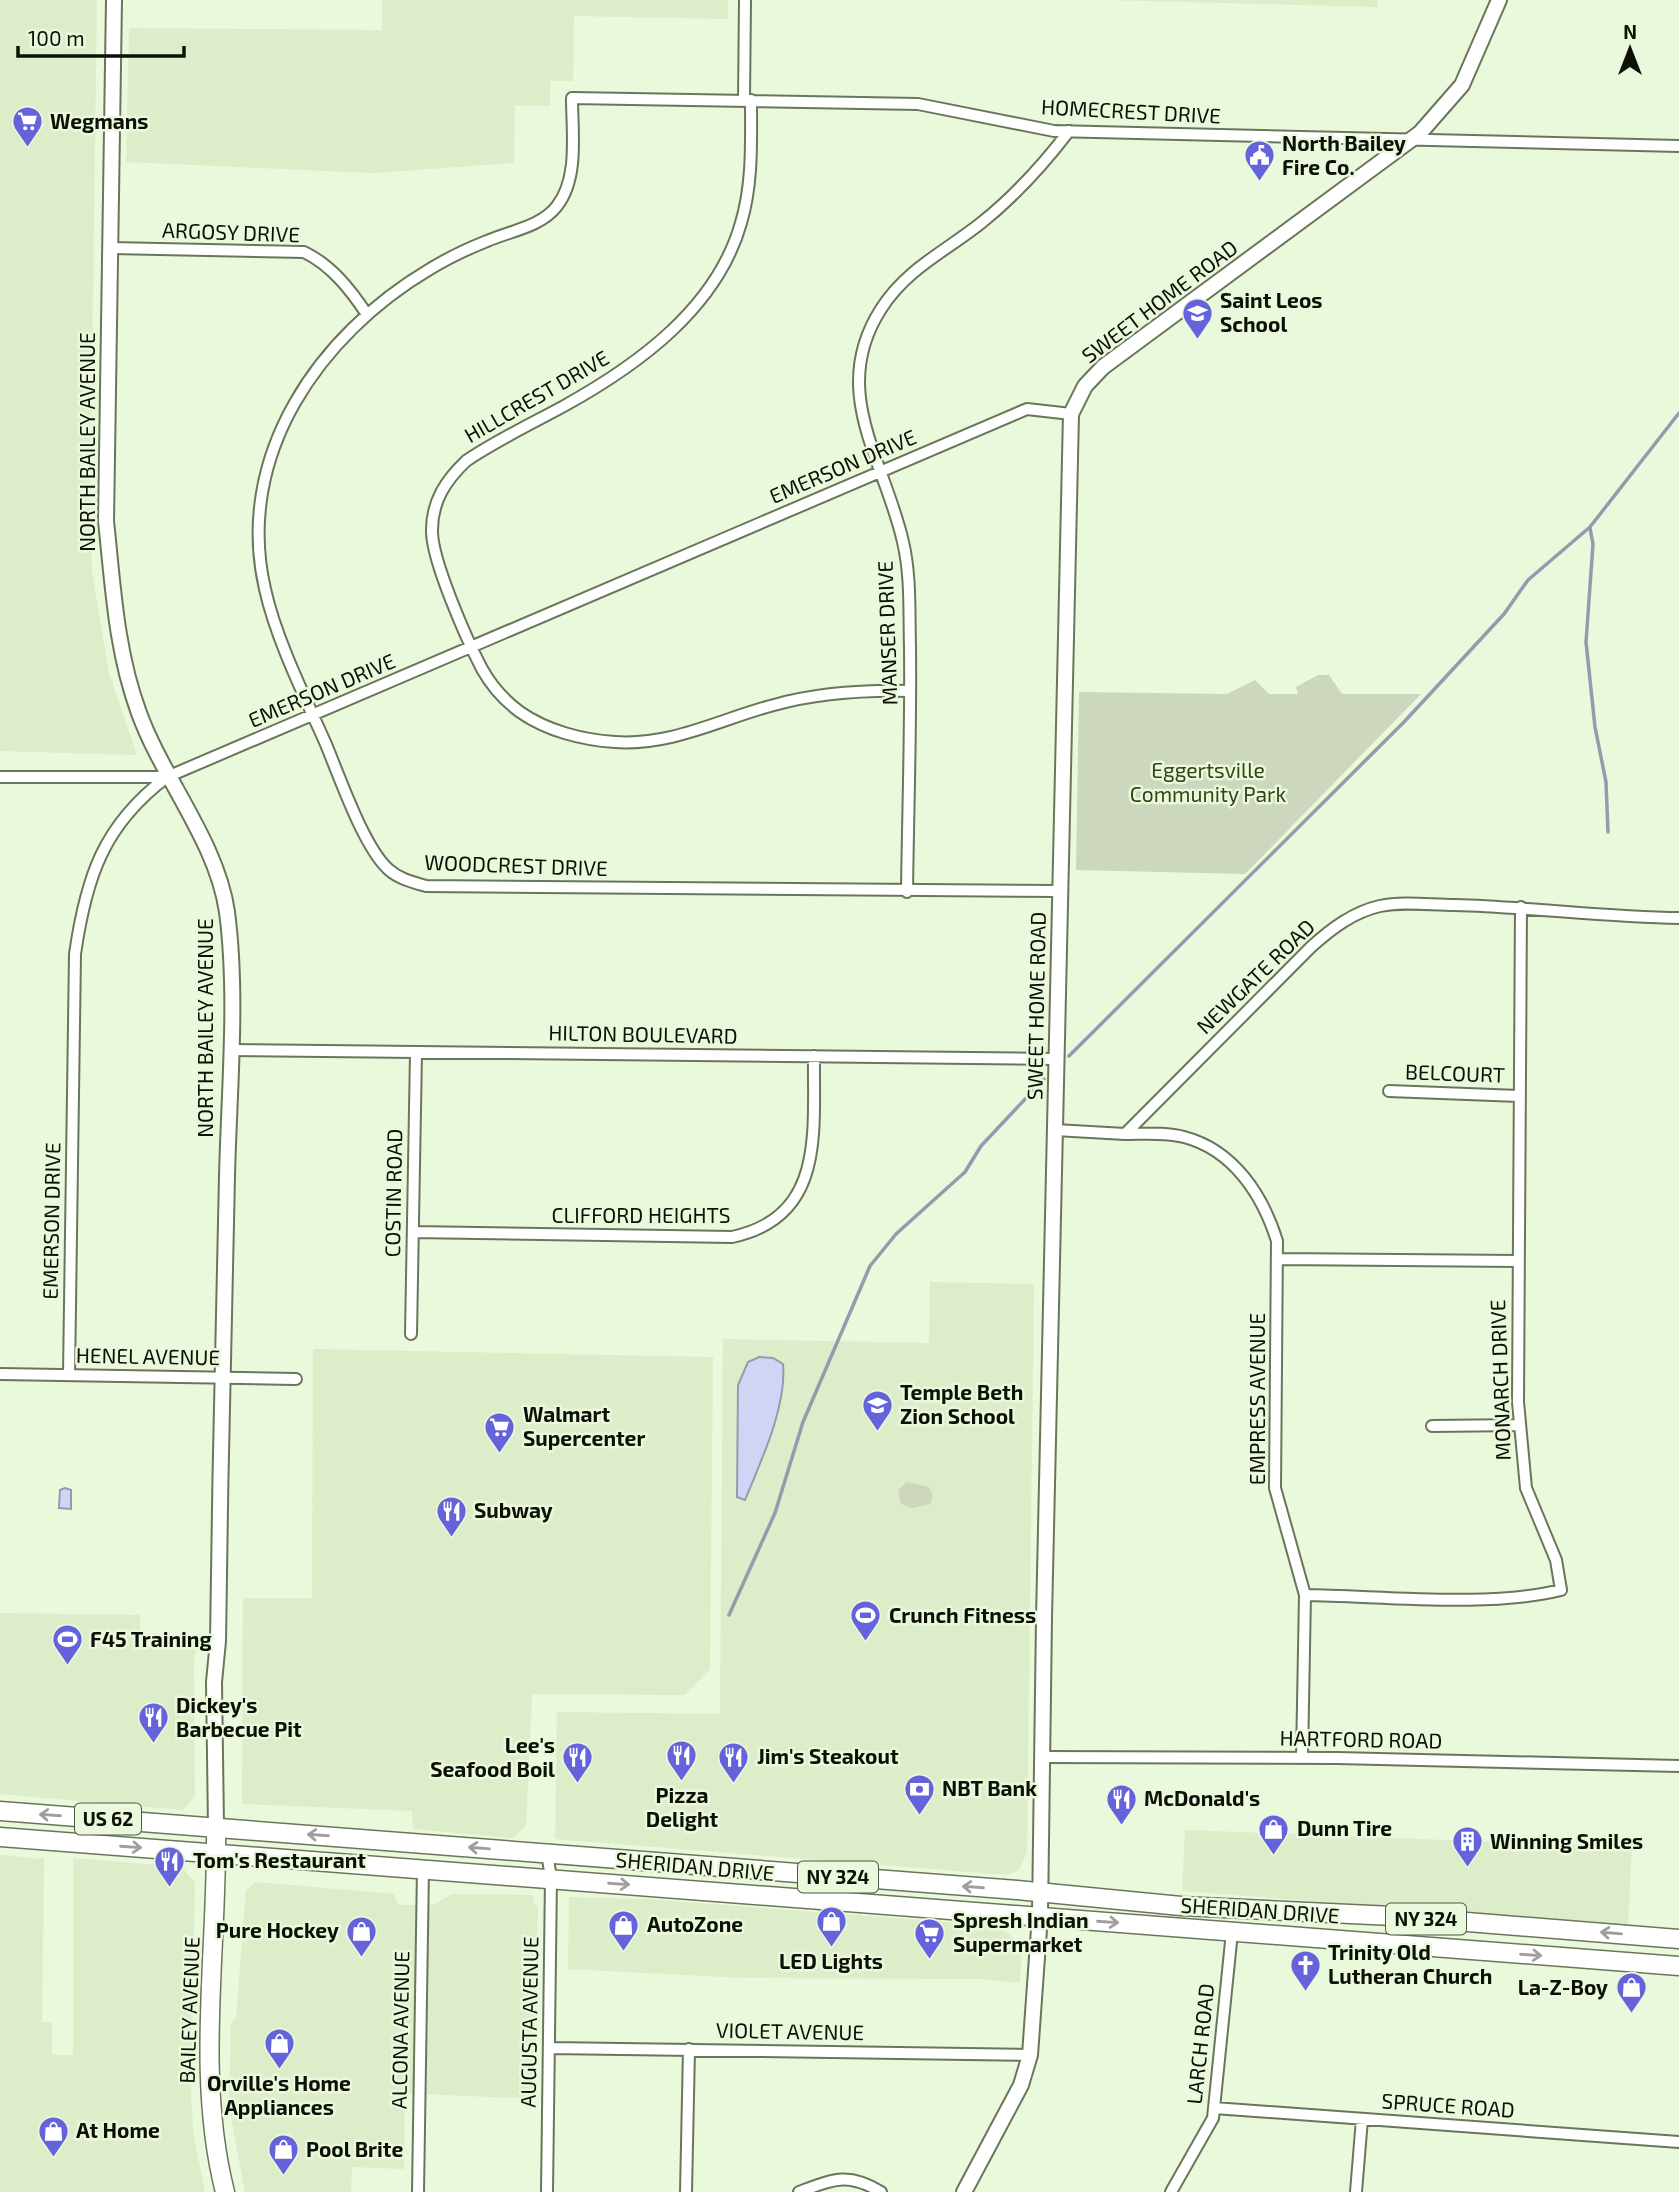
<svg xmlns="http://www.w3.org/2000/svg" width="1679" height="2192" font-family="'Exo 2',sans-serif">
	<style>
		.built { fill: #ddecc9 }
		.green { fill: #ccd7be }
		.water { fill: #d1d5f5; stroke: #969aae; stroke-width: 2 }
		.lines { fill: none; stroke-linecap: round; stroke-linejoin: round }
		.stream { stroke: #969aae; stroke-width: 3.5 }
		.minor-casing { stroke: #6a765c; stroke-width: 14 }
		.tertiary-casing { stroke: #6a765c; stroke-width: 18 }
		.primary-casing { stroke: #6a765c; stroke-width: 21 }
		.minor { stroke: #fff; stroke-width: 10 }
		.tertiary { stroke: #fff; stroke-width: 14 }
		.primary { stroke: #fff; stroke-width: 18 }
		.oneway { stroke: #9e9f9c }
		.labels { text-anchor: middle; stroke-width: 5; stroke-linejoin: round; paint-order: stroke }
		.shield { fill: #eaf8db; stroke: #4f5647; stroke-width: 2 }
		.shield-label { font-size: 19px; font-weight: bold; fill: #0c1007 }
		.street-label { font-size: 21px; fill: #0c1007; stroke: #eaf8db }
		.poi-label { font-size: 21px; font-weight: bold; fill: #0c1007; stroke: #eaf8db; text-anchor: start }
		.park-label { font-size: 21px; fill: #324415; stroke: #eaf8db }
	</style>
	<rect width="100%" height="100%" fill="#eaf8db"/>
	<path class="built" d="M0 0H97L90 512 92 572 109 673 137 755 0 751Z
		M382 0H728V19L574 16 573 81H550V106L515 105 514 163 373 173 126 162 129 28 382 30Z
		M1104 0H1378V7Z
		M930 1282 1034 1284 1027 1851 1023 1862 1017 1871 1007 1875 555 1839 557 1712 720 1714 723 1339 929 1343Z
		M313 1349 713 1357 710 1669 685 1695 532 1694 526 1826 513 1838 413 1829 412 1811 242 1804 243 1598H312Z
		M0 1613 140 1615V1633L199 1635 194 1659 195 1796 183 1810 0 1794Z
		M1185 1830 1632 1847 1628 1926 1182 1891Z
		M0 1855 44 1859 42 2022 52 2023V2055H73V1858L182 1867 195 1883 191 2099 194 2137 205 2192H0Z
		M256 1882 394 1894 398 1905H433L452 1894 533 1895 534 1905 538 1906 533 2099 405 2093 404 2169 352 2167 351 2192H245L229 2107 231 2023 236 2018 246 1890Z
		M569 1897 647 1899 1000 1926 1022 1946 1020 1983 982 1979 742 1978 568 1969Z"/>
	<path class="green" d="M1318 675H1329L1342 694H1421L1245 874 1076 870 1079 692 1227 694 1255 680 1269 694H1298L1296 687Z
		M907 1482 929 1487 933 1496 930 1504 912 1508 901 1504 898 1490Z"/>
	<path class="water" d="M759 1357 773 1358 783 1364C787 1406 761 1461 745 1500L737 1497 738 1385 748 1362Z
		M65 1488 71 1490V1509L59 1508 60 1490Z"/>
	<g class="lines">
		<path class="stream" d="M1590 528 1593 544 1586 642 1595 727 1606 782 1608 832
			M1069 1056 1404 722 1504 614 1528 580 1590 527 1679 413
			M729 1615 775 1513 803 1422 870 1266 896 1234 965 1172 981 1146 1044 1079"/>
		<defs>
			<path id="minor" d="M744 100 745 0
				M751 100C751 141 753 183 741 223 717 308 638 365 564 406 531 424 497 440 466 461 446 480 432 501 432 530 431 559 467 640 482 669 491 685 505 701 520 712 547 731 583 740 615 742 672 746 720 719 774 705 817 693 865 690 910 691
				M111 248 304 252C331 265 350 289 366 313
				M0 777H167
				M1060 891 426 886C412 882 399 879 388 869 363 846 339 775 325 742 304 695 276 639 265 589 234 455 320 334 430 269 448 258 467 249 487 241 510 231 541 227 557 206 579 178 572 132 572 98L918 104 1054 131 1679 146
				M907 892C908 810 911 729 910 647 909 612 911 576 903 542 885 461 828 391 881 309 906 269 946 251 981 223 1015 196 1043 165 1069 131
				M230 1050 1056 1059
				M1389 1091 1519 1096
				M1055 1130 1125 1134 1311 947C1331 929 1353 912 1380 906 1404 901 1430 905 1455 905 1530 907 1604 917 1679 918
				M1125 1134C1145 1134 1165 1132 1184 1137 1234 1150 1263 1196 1277 1241L1275 1488 1305 1595 1302 1758
				M413 1232 732 1237C826 1217 813 1131 814 1056
				M1278 1259 1518 1261
				M411 1334 416 1053
				M0 1374 296 1379
				M69 1375 75 954C86 878 103 825 167 777L1027 409 1071 414
				M1432 1426 1520 1425
				M1305 1595C1382 1596 1488 1608 1561 1590L1556 1560 1526 1488 1518 1402 1521 907
				M1042 1757 1337 1758 1679 1766
				M550 2048 1030 2055
				M1214 2108 1679 2142
				M418 2192 423 1868
				M547 2192 551 1878 547 1853
				M686 2192 689 2049
				M799 2192C834 2179 848 2172 881 2192
				M1171 2192 1213 2118 1232 1932
				M1356 2192 1362 2119"/>
			<path id="tertiary" d="M114 0 106 521C113 586 116 651 139 713 163 779 217 842 227 912 238 996 229 1090 227 1176 223 1330 220 1486 218 1641L214 1682 216 1827
				M964 2192 1021 2085 1030 2055 1040 1915 1044 1618 1071 414 1085 386 1103 367 1420 133 1462 85 1499 0"/>
			<path id="primary" d="M0 1811 1017 1890 1181 1906 1393 1916 1679 1939
				M216 1827C218 1947 195 2075 225 2192
				M0 1837 1679 1966"/>
		</defs>
		<use href="#minor" class="minor-casing"/>
		<use href="#tertiary" class="tertiary-casing"/>
		<use href="#primary" class="primary-casing"/>
		<use href="#minor" class="minor"/>
		<use href="#tertiary" class="tertiary"/>
		<use href="#primary" class="primary"/>
	</g>
	<defs><path id="oneway-shaft" d="M-6 0H5M1.5-3L5.5 0L1.5 3" fill="none" stroke-width="1.6" stroke-linecap="round" stroke-linejoin="round" transform="scale(1.75)"/></defs>
	<g class="oneway">
		<use href="#oneway-shaft" transform="translate(50 1815) rotate(-176)"/>
		<use href="#oneway-shaft" transform="translate(318 1835) rotate(-176)"/>
		<use href="#oneway-shaft" transform="translate(131 1847) rotate(4)"/>
		<use href="#oneway-shaft" transform="translate(479 1848) rotate(-175)"/>
		<use href="#oneway-shaft" transform="translate(619 1884) rotate(4)"/>
		<use href="#oneway-shaft" transform="translate(973 1887) rotate(-176)"/>
		<use href="#oneway-shaft" transform="translate(1108 1922) rotate(4)"/>
		<use href="#oneway-shaft" transform="translate(1611 1933) rotate(-175)"/>
		<use href="#oneway-shaft" transform="translate(1531 1955) rotate(4)"/>
	</g>
	<defs>
		<symbol id="supermarket-pin" viewBox="-11 -11 22 30"><path d="M0 17L-7.5 6A9.5 9.5 0 1 1 7.5 6Z" fill="#6463dc" stroke="#eaf8db"/><path d="M-6-5.5h2.5l.6 2H6L4.5 2H-2.5L-4.4-4H-6ZM-1.5 3.2a1.3 1.3 0 1 0 .1 0ZM3 3.2a1.3 1.3 0 1 0 .1 0Z" fill="#fff"/></symbol>
		<symbol id="civic-pin" viewBox="-11 -11 22 30"><path d="M0 17L-7.5 6A9.5 9.5 0 1 1 7.5 6Z" fill="#6463dc" stroke="#eaf8db"/><path d="M-.6-6.5H3V-4.5H.6V-3L4-1V1h2V6H-6V1h2V-1L-.6-3ZM-1.2 2.5V6h2.4V2.5Z" fill="#fff"/></symbol>
		<symbol id="school-pin" viewBox="-11 -11 22 30"><path d="M0 17L-7.5 6A9.5 9.5 0 1 1 7.5 6Z" fill="#6463dc" stroke="#eaf8db"/><path d="M0-5L7-2L0 1L-7-2ZM-4 1L0 2.5L4 1V4Q0 6-4 4Z" fill="#fff"/></symbol>
		<symbol id="restaurant-pin" viewBox="-11 -11 22 30"><path d="M0 17L-7.5 6A9.5 9.5 0 1 1 7.5 6Z" fill="#6463dc" stroke="#eaf8db"/><path d="M-5-6h1v4h1v-4h1v4h1v-4h1v5L-1.5 .5V6h-2V.5L-5-1ZM5-6V6H3V1.5H1.5Q1.5-4 5-6Z" fill="#fff"/></symbol>
		<symbol id="stadium-pin" viewBox="-11 -11 22 30"><path d="M0 17L-7.5 6A9.5 9.5 0 1 1 7.5 6Z" fill="#6463dc" stroke="#eaf8db"/><path d="M0-5a6.5 5 0 1 0 0 10a6.5 5 0 1 0 0-10ZM-3.5-1.8h7v3.6h-7Z" fill="#fff"/></symbol>
		<symbol id="bank-pin" viewBox="-11 -11 22 30"><path d="M0 17L-7.5 6A9.5 9.5 0 1 1 7.5 6Z" fill="#6463dc" stroke="#eaf8db"/><path d="M-6-4H6V4H-6ZM0-2.3a2.3 2.3 0 1 0 0 4.6a2.3 2.3 0 1 0 0-4.6Z" fill="#fff"/></symbol>
		<symbol id="shop-pin" viewBox="-11 -11 22 30"><path d="M0 17L-7.5 6A9.5 9.5 0 1 1 7.5 6Z" fill="#6463dc" stroke="#eaf8db"/><path d="M-5-2.5h2.3a2.7 3.5 0 0 1 5.4 0H5L5.5 6h-11ZM-1.5-2.5h3a1.5 2.3 0 0 0-3 0Z" fill="#fff"/></symbol>
		<symbol id="building-pin" viewBox="-11 -11 22 30"><path d="M0 17L-7.5 6A9.5 9.5 0 1 1 7.5 6Z" fill="#6463dc" stroke="#eaf8db"/><path d="M-4-6H4V6H1V3H-1V6H-4ZM-2.5-4.3h1.7v1.8h-1.7ZM.8-4.3h1.7v1.8H.8ZM-2.5-1h1.7V.8h-1.7ZM.8-1h1.7V.8H.8Z" fill="#fff"/></symbol>
		<symbol id="church-pin" viewBox="-11 -11 22 30"><path d="M0 17L-7.5 6A9.5 9.5 0 1 1 7.5 6Z" fill="#6463dc" stroke="#eaf8db"/><path d="M-1.2-6h2.4v3.5h3.3v2.4h-3.3V6h-2.4V-.1h-3.3v-2.4h3.3Z" fill="#fff"/></symbol>
	</defs>
	<g fill-rule="evenodd">
		<use href="#supermarket-pin" x="10" y="104" width="35" height="47"/>
		<use href="#civic-pin" x="1242" y="138" width="35" height="47"/>
		<use href="#school-pin" x="1180" y="296" width="35" height="47"/>
		<use href="#school-pin" x="860" y="1388" width="35" height="47"/>
		<use href="#supermarket-pin" x="482" y="1410" width="35" height="47"/>
		<use href="#restaurant-pin" x="434" y="1494" width="35" height="47"/>
		<use href="#stadium-pin" x="848" y="1598" width="35" height="47"/>
		<use href="#stadium-pin" x="50" y="1622" width="35" height="47"/>
		<use href="#restaurant-pin" x="136" y="1700" width="35" height="47"/>
		<use href="#restaurant-pin" x="664" y="1738" width="35" height="47"/>
		<use href="#restaurant-pin" x="716" y="1740" width="35" height="47"/>
		<use href="#restaurant-pin" x="560" y="1740" width="35" height="47"/>
		<use href="#bank-pin" x="902" y="1772" width="35" height="47"/>
		<use href="#restaurant-pin" x="1104" y="1782" width="35" height="47"/>
		<use href="#shop-pin" x="1256" y="1812" width="35" height="47"/>
		<use href="#building-pin" x="1450" y="1824" width="35" height="47"/>
		<use href="#restaurant-pin" x="152" y="1844" width="35" height="47"/>
		<use href="#shop-pin" x="814" y="1904" width="35" height="47"/>
		<use href="#shop-pin" x="606" y="1908" width="35" height="47"/>
		<use href="#shop-pin" x="344" y="1914" width="35" height="47"/>
		<use href="#supermarket-pin" x="912" y="1916" width="35" height="47"/>
		<use href="#church-pin" x="1288" y="1948" width="35" height="47"/>
		<use href="#shop-pin" x="1614" y="1970" width="35" height="47"/>
		<use href="#shop-pin" x="262" y="2026" width="35" height="47"/>
		<use href="#shop-pin" x="36" y="2114" width="35" height="47"/>
		<use href="#shop-pin" x="266" y="2132" width="35" height="47"/>
	</g>
	<g class="labels">
		<g class="shield">
			<rect x="75" y="1803.5" width="66" height="31" rx="5"/>
			<rect x="798" y="1861.5" width="80" height="31" rx="5"/>
			<rect x="1386" y="1903.5" width="80" height="31" rx="5"/>
		</g>
		<g class="shield-label">
			<text x="108" y="1826">US 62</text>
			<text x="838" y="1884">NY 324</text>
			<text x="1426" y="1926">NY 324</text>
		</g>
		<g class="street-label">
			<text transform="translate(1131 112) rotate(3)" y="7">HOMECREST DRIVE</text>
			<text transform="translate(231 233) rotate(2)" y="7">ARGOSY DRIVE</text>
			<text transform="translate(1160 302) rotate(-37)" y="7">SWEET HOME ROAD</text>
			<text transform="translate(537 397) rotate(-30)" y="7">HILLCREST DRIVE</text>
			<text transform="translate(88 442) rotate(-90)" y="7">NORTH BAILEY AVENUE</text>
			<text transform="translate(843 467) rotate(-23)" y="7">EMERSON DRIVE</text>
			<text transform="translate(888 633) rotate(-92)" y="7">MANSER DRIVE</text>
			<text transform="translate(322 691) rotate(-23)" y="7">EMERSON DRIVE</text>
			<text transform="translate(516 866) rotate(2)" y="7">WOODCREST DRIVE</text>
			<text transform="translate(1256 977) rotate(-44)" y="7">NEWGATE ROAD</text>
			<text transform="translate(1037 1006) rotate(-89)" y="7">SWEET HOME ROAD</text>
			<text transform="translate(206 1028) rotate(-90)" y="7">NORTH BAILEY AVENUE</text>
			<text transform="translate(643 1035) rotate(1)" y="7">HILTON BOULEVARD</text>
			<text transform="translate(1455 1074) rotate(2)" y="7">BELCOURT</text>
			<text transform="translate(394 1193) rotate(-89)" y="7">COSTIN ROAD</text>
			<text x="641" y="1223">CLIFFORD HEIGHTS</text>
			<text transform="translate(52 1221) rotate(-89)" y="7">EMERSON DRIVE</text>
			<text transform="translate(148 1357) rotate(1)" y="7">HENEL AVENUE</text>
			<text transform="translate(1501 1380) rotate(-92)" y="7">MONARCH DRIVE</text>
			<text transform="translate(1258 1399) rotate(-90)" y="7">EMPRESS AVENUE</text>
			<text transform="translate(1361 1740) rotate(1)" y="7">HARTFORD ROAD</text>
			<text transform="translate(695 1867) rotate(5)" y="7">SHERIDAN DRIVE</text>
			<text transform="translate(1260 1911) rotate(4)" y="7">SHERIDAN DRIVE</text>
			<text transform="translate(190 2010) rotate(-88)" y="7">BAILEY AVENUE</text>
			<text transform="translate(530 2022) rotate(-89)" y="7">AUGUSTA AVENUE</text>
			<text transform="translate(401 2030) rotate(-89)" y="7">ALCONA AVENUE</text>
			<text transform="translate(790 2032) rotate(1)" y="7">VIOLET AVENUE</text>
			<text transform="translate(1201 2044) rotate(-84)" y="7">LARCH ROAD</text>
			<text transform="translate(1448 2106) rotate(4)" y="7">SPRUCE ROAD</text>
		</g>
		<g class="poi-label">
			<text x="50" y="129">Wegmans</text>
			<text x="1282" y="151">North Bailey<tspan x="1282" dy="24">Fire Co.</tspan></text>
			<text x="1220" y="308">Saint Leos<tspan x="1220" dy="24">School</tspan></text>
			<text x="900" y="1400">Temple Beth<tspan x="900" dy="24">Zion School</tspan></text>
			<text x="523" y="1422">Walmart<tspan x="523" dy="24">Supercenter</tspan></text>
			<text x="474" y="1518">Subway</text>
			<text x="889" y="1623">Crunch Fitness</text>
			<text x="90" y="1647">F45 Training</text>
			<text x="176" y="1713">Dickey's<tspan x="176" dy="24">Barbecue Pit</tspan></text>
			<text x="555" y="1753" text-anchor="end">Lee's<tspan x="555" dy="24">Seafood Boil</tspan></text>
			<text x="757" y="1764">Jim's Steakout</text>
			<text x="942" y="1796">NBT Bank</text>
			<text x="682" y="1803" text-anchor="middle">Pizza<tspan x="682" dy="24">Delight</tspan></text>
			<text x="1144" y="1806">McDonald's</text>
			<text x="1297" y="1836">Dunn Tire</text>
			<text x="1490" y="1849">Winning Smiles</text>
			<text x="193" y="1868">Tom's Restaurant</text>
			<text x="953" y="1928">Spresh Indian<tspan x="953" dy="24">Supermarket</tspan></text>
			<text x="647" y="1932">AutoZone</text>
			<text x="339" y="1938" text-anchor="end">Pure Hockey</text>
			<text x="1328" y="1960">Trinity Old<tspan x="1328" dy="24">Lutheran Church</tspan></text>
			<text x="831" y="1969" text-anchor="middle">LED Lights</text>
			<text x="1608" y="1995" text-anchor="end">La-Z-Boy</text>
			<text x="279" y="2091" text-anchor="middle">Orville's Home<tspan x="279" dy="24">Appliances</tspan></text>
			<text x="76" y="2138">At Home</text>
			<text x="306" y="2157">Pool Brite</text>
		</g>
		<g class="park-label">
			<text x="1208" y="778">Eggertsville<tspan x="1208" dy="24">Community Park</tspan></text>
		</g>
	</g>
	<g transform="translate(1630 49)" stroke="#eaf8db" stroke-width="5" paint-order="stroke">
	<path d="M0-5L12 26L0 18L-12 26Z" fill="#0c1007"/>
	<text y="-10" font-size="19" font-weight="bold" text-anchor="middle" fill="#0c1007">N</text>
	</g>
	<path d="M18 46v10h166v-10" fill="none" stroke="#0c1007" stroke-width="3.5"/>
	<text x="28" y="46" font-size="21" fill="#0c1007" stroke="#eaf8db" stroke-width="5" paint-order="stroke">100 m</text>
</svg>
